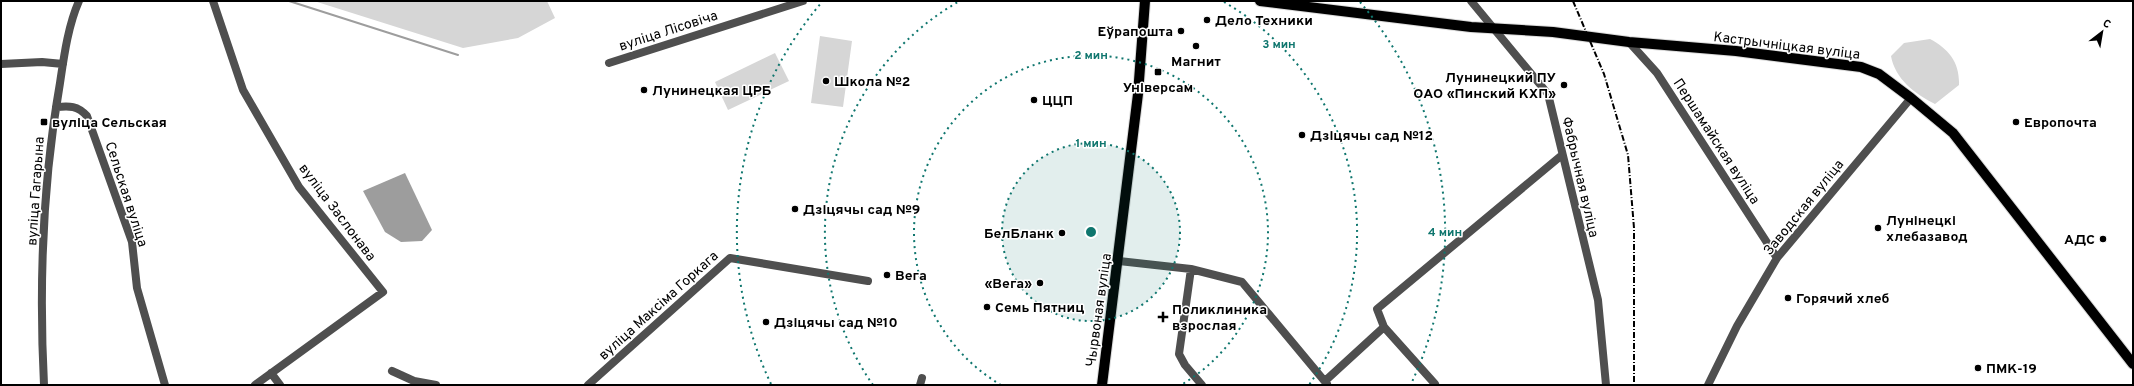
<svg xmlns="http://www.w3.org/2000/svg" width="2134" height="386" font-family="Overpass,sans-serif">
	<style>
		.green { fill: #d6d6d6 }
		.water { fill: #9d9d9d }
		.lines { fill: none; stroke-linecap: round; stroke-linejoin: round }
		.stream { stroke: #9d9d9d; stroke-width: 2 }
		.major-casing { stroke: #dbdbdb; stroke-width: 12 }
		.minor { stroke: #4f4f4f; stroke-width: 8 }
		.major { stroke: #000; stroke-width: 10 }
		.rail { stroke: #000; stroke-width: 2; stroke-dasharray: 6 2 1 2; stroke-linecap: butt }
		.ring { fill: none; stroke: #0f766e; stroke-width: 2; stroke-dasharray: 2 4 }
		.poi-dot { fill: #000; stroke: #fff; stroke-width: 1.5 }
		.labels { text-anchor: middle; stroke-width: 3; stroke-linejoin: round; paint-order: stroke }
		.poi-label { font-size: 14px; font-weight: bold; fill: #000; stroke: #fff; text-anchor: start }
		.street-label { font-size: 14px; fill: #000; stroke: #fff }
		.centre { fill: #0f766e; stroke: #fff; stroke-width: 2 }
		.ring-label { font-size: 12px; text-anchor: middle; font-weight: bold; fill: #0f766e; stroke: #fff; stroke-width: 3; stroke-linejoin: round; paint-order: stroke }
	</style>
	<rect width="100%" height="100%" fill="#fff"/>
	<path class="green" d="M314 1H547L555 18 518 38 463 48Z
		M820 36 852 41 843 107 811 103Z
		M1930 39C1949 49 1960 63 1959 85L1935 104C1915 94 1895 79 1891 56L1904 43Z
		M775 53 789 81 728 110 715 82Z"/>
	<path class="water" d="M405 173 432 230 422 241 401 242 385 232 363 191Z"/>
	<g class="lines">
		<path class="stream" d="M289 1 458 55"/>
		<defs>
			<path id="major" d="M1260 1 1471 27 1553 32 1629 42 1736 51 1861 67 1879 74 1911 98 1953 133 2133 364
				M1102 385 1138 94 1145 1"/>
		</defs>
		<use href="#major" class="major-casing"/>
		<path class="minor" d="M213 1 243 90 299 187 383 292 255 385
			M1471 1 1548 94 1598 300 1606 385
			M1629 42 1657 73 1777 258
			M609 63 803 1
			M1 64 42 62 63 64
			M56 107C69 106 77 105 87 116L132 242 137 288 165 385
			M1119 261 1191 269 1242 282 1327 384
			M1191 269 1179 354 1185 365 1202 385
			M1384 327 1435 384
			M392 371 414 381 436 385
			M271 373 280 385
			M1325 381 1384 327 1377 309 1562 155
			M44 385C39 287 43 180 60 83 64 56 68 26 79 1
			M588 385 730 258 868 281
			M920 385 922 378
			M1708 385 1737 326 1777 258 1911 98"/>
		<use href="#major" class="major"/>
		<path class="rail" d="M1573 1 1604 74 1628 155 1634 228V385"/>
	</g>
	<circle cx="1091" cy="232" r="89" fill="#0f766e" fill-opacity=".12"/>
	<g class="ring">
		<circle cx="1091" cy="232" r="89"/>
		<path d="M1001 385A177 177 0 1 1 1181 385"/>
		<path d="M873 385A266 266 0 0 1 958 2M1224 2A266 266 0 0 1 1309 385"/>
		<path d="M771 384A354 354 0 0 1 822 2M1360 2A354 354 0 0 1 1411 384"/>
	</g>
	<g class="poi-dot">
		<circle cx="1207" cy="20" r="4"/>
		<circle cx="1181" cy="31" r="4"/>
		<circle cx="1196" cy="46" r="4"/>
		<rect x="1154" y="68" width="8" height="8" rx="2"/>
		<circle cx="826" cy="81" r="4"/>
		<circle cx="1564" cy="85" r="4"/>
		<circle cx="644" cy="90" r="4"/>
		<circle cx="1034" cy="100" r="4"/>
		<rect x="40" y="118" width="8" height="8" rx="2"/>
		<circle cx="2016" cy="122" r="4"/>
		<circle cx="1302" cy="135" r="4"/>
		<circle cx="795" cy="209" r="4"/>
		<circle cx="1878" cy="228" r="4"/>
		<circle cx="1062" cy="233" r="4"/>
		<circle cx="2103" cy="239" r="4"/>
		<circle cx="887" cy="275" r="4"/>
		<circle cx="1040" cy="283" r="4"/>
		<circle cx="1788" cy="298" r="4"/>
		<circle cx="987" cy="307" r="4"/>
		<path d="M1161 311h4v4h4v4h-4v4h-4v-4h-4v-4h4z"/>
		<circle cx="766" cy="322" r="4"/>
		<circle cx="1978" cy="368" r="4"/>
	</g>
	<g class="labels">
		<g class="poi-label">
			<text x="1215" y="25">Дело Техники</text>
			<text x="1173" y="36" text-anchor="end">Еўрапошта</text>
			<text x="1196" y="66" text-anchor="middle">Магнит</text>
			<text x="1556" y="82" text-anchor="end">Лунинецкий ПУ<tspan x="1556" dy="16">ОАО «Пинский КХП»</tspan></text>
			<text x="834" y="86">Школа №2</text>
			<text x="1158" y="92" text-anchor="middle">Універсам</text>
			<text x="652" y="95">Лунинецкая ЦРБ</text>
			<text x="1042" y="105">ЦЦП</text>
			<text x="52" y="127">вуліца Сельская</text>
			<text x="2024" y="127">Европочта</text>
			<text x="1310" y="140">Дзіцячы сад №12</text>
			<text x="803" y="214">Дзіцячы сад №9</text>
			<text x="1886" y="225">Лунінецкі<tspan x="1886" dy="16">хлебазавод</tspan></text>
			<text x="1054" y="238" text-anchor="end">БелБланк</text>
			<text x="2095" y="244" text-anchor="end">АДС</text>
			<text x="895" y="280">Вега</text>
			<text x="1032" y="288" text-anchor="end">«Вега»</text>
			<text x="1796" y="303">Горячий хлеб</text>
			<text x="995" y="312">Семь Пятниц</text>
			<text x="1172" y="314">Поликлиника<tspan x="1172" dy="16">взрослая</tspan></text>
			<text x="774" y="327">Дзіцячы сад №10</text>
			<text x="1986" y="373">ПМК-19</text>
		</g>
		<g class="street-label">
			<text transform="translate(668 30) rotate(-18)" y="5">вуліца Лісовіча</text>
			<text transform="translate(1787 45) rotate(7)" y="5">Кастрычніцкая вуліца</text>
			<text transform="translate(1717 141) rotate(57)" y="5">Першамайская вуліца</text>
			<text transform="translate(1581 177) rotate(77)" y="5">Фабрычная вуліца</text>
			<text transform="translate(35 191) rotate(-86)" y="5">вуліца Гагарына</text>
			<text transform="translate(127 194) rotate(72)" y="5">Сельская вуліца</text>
			<text transform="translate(1803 207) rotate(-51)" y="5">Заводская вуліца</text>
			<text transform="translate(338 212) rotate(53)" y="5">вуліца Заслонава</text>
			<text transform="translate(658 305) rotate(-42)" y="5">вуліца Максіма Горкага</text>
			<text transform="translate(1098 310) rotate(-82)" y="5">Чырвоная вуліца</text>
		</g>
	</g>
	<circle cx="1091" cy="232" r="6" class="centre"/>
	<g class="ring-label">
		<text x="1279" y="48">3 мин</text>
		<text x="1091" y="59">2 мин</text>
		<text x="1091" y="147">1 мин</text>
		<text x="1445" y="236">4 мин</text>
	</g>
	<rect width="2134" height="386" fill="none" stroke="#000000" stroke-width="4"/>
	<g transform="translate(2102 32) rotate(31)" stroke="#ffffff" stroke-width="3" paint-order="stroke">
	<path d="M0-3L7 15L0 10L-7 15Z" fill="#000000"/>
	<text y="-6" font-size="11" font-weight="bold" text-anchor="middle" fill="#000000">С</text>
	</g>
</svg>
